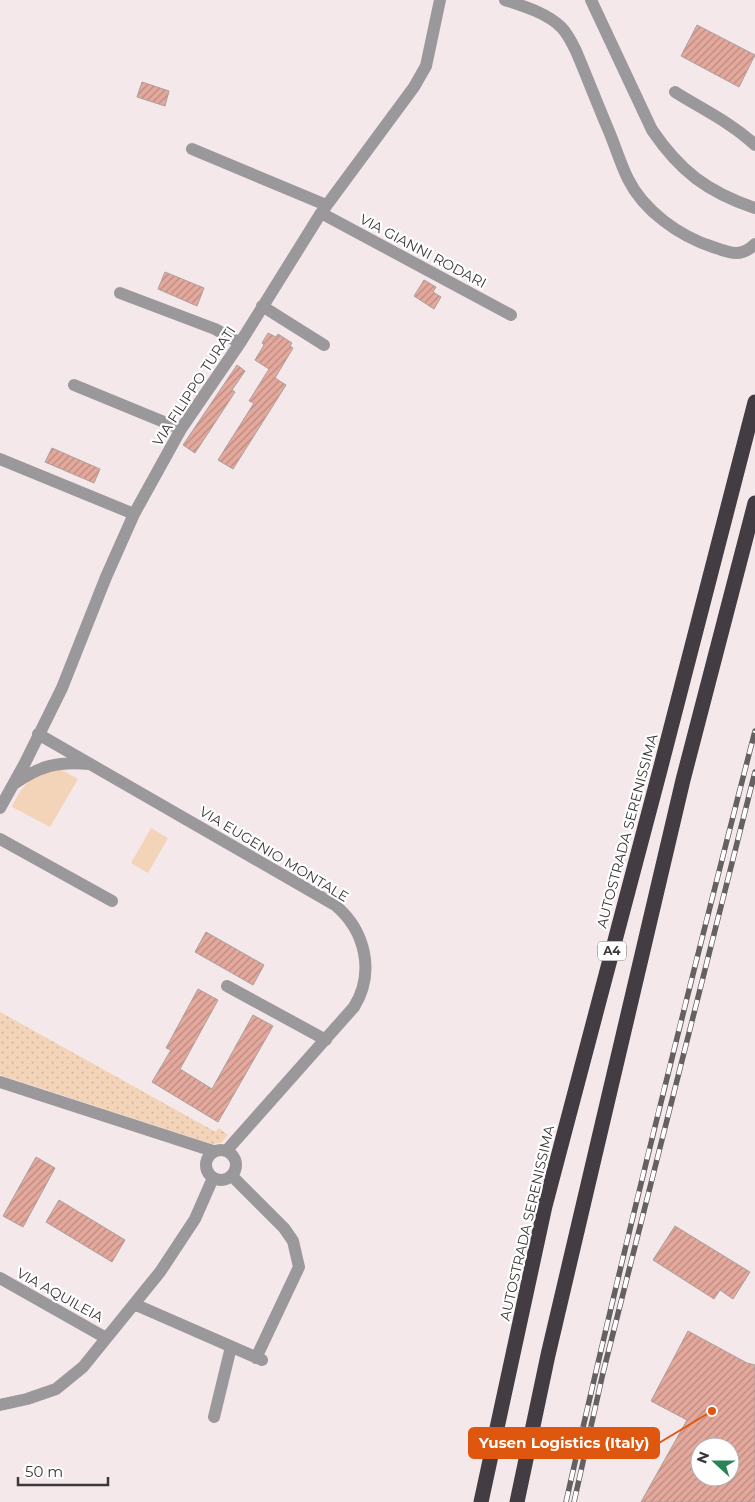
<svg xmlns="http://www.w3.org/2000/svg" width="755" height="1502" font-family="Montserrat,sans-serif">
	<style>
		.grass { fill: #f4d4b8 }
		.park { fill: url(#park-dots) }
		.building { fill: url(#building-hatch); stroke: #aba09e; fill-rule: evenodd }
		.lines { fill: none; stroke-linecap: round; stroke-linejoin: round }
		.minor { stroke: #9b989b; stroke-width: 12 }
		.highway { stroke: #433c42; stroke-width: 15 }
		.rail-casing { stroke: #656061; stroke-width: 5.5 }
		.rail { stroke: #fff; stroke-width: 4; stroke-dasharray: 11; stroke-linecap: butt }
		.labels { text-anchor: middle; stroke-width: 4.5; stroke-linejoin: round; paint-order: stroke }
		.shield { fill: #fff; stroke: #767474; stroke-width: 1 }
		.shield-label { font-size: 12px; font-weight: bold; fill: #3c3839 }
		.street-label { font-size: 14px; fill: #3c3839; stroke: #fff }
		.leader { fill: none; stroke: #df570e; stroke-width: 2 }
		.callout-dot { fill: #df570e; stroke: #fff; stroke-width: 2 }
		.callout { fill: #df570e; stroke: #df570e; stroke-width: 2 }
		.callout-label { font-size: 15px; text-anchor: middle; font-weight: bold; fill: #fff }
	</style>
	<defs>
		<pattern id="park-dots" width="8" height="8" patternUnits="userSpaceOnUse" patternTransform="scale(1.25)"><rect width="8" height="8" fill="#f4d4b8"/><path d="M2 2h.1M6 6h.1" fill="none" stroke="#d2b79f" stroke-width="1.8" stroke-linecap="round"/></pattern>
		<pattern id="building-hatch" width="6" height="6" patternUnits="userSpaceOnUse" patternTransform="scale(1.25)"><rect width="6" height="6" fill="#e4a89c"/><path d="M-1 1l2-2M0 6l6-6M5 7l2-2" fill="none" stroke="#ba8a80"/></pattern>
	</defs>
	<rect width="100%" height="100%" fill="#f4e8eb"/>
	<path class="grass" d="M60 769 78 779 50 827 12 807C24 780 33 776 60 769Z
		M151 828 168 838 148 873 131 863Z"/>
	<path class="park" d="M0 1012 214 1131H216L219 1128 228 1135 221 1143 212 1144 0 1075Z"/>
	<path class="building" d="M697 25 755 55 739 87 681 56Z
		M142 82 169 91 165 106 137 97Z
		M165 272 204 288 197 306 158 289Z
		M424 280 436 287 433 292 441 297 434 309 414 296Z
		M268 333 276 337 278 334 292 343 290 346 293 348 275 378 286 385 233 469 218 460 254 403 249 401 269 369 255 360 264 345 262 343Z
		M237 365 245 371 232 390 235 392 195 453 183 445Z
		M52 448 100 469 94 483 45 462Z
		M206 932 264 965 253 985 195 952Z
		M198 989 218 1000 180 1069 212 1089 253 1015 273 1026 218 1122 152 1082 171 1050 166 1048Z
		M36 1157 55 1168 23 1227 3 1216Z
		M59 1200 125 1240 112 1262 46 1222Z
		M675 1226 750 1272 733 1299 720 1290 714 1299 653 1260Z
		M688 1331 747 1363 755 1365V1502H641L687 1420 651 1401ZM700 1447H730V1477H700Z"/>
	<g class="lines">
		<path class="minor" d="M505 0C523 6 547 13 561 27 568 34 572 43 576 51 587 77 597 103 608 129 615 145 620 163 628 179 644 211 679 236 713 247 730 253 741 258 755 244
			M591 0 652 130C680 171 707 192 755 208
			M675 92C702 109 732 123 755 145
			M192 149 326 205
			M321 213 511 315
			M120 293 215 329 240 343
			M262 306 324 345
			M74 385 181 429
			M0 459 134 514
			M38 734 335 905C366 931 375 973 354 1007L227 1150
			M14 784C39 766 58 761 89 764
			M0 808 25 763 62 688 106 577 134 514 181 429 240 343 321 213 414 87 426 66 440 0
			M0 839 112 901
			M227 986 326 1040
			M0 1082 213 1151
			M206 1165a15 15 0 1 1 30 0a15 15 0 1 1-30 0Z
			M232 1176 284 1228 293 1241 299 1267 256 1358
			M0 1278 106 1338
			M134 1304 262 1360
			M0 1405 27 1399 56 1389 83 1367 160 1272 195 1219 213 1178
			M214 1417 231 1347"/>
		<path class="highway" d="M481 1502 545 1206 660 770 755 402
			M517 1502 548 1355 683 780 755 503"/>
		<defs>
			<path id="rail" d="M566 1502C624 1244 689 987 755 731
				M574 1502 603 1373 755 772"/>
		</defs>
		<use href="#rail" class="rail-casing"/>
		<use href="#rail" class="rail"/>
	</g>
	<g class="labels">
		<rect class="shield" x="598" y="941.5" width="28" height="19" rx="4"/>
		<g class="shield-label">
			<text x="612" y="955">A4</text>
		</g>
		<g class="street-label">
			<text transform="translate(423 251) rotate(28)" y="5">VIA GIANNI RODARI</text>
			<text transform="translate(194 386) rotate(-57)" y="5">VIA FILIPPO TURATI</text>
			<text transform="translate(627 831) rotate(-75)" y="5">AUTOSTRADA SERENISSIMA</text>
			<text transform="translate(274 854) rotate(31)" y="5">VIA EUGENIO MONTALE</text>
			<text transform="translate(527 1223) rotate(-77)" y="5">AUTOSTRADA SERENISSIMA</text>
			<text transform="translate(60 1295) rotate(29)" y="5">VIA AQUILEIA</text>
		</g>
	</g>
	<path class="leader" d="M712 1411L659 1443"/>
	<circle class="callout-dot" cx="712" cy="1411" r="5"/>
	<rect class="callout" x="469" y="1428" width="190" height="30" rx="5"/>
	<g class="callout-label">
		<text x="564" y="1448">Yusen Logistics (Italy)</text>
	</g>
	<g transform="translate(715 1462) rotate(291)"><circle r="24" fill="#ffffff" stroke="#b1afb0"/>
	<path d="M0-4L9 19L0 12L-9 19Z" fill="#2d8356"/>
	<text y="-8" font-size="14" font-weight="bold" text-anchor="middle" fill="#3c3839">N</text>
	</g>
	<path d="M18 1477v8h90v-8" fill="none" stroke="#3c3839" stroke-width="2.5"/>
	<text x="25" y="1477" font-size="15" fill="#3c3839" stroke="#ffffff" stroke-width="4" paint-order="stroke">50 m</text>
</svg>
